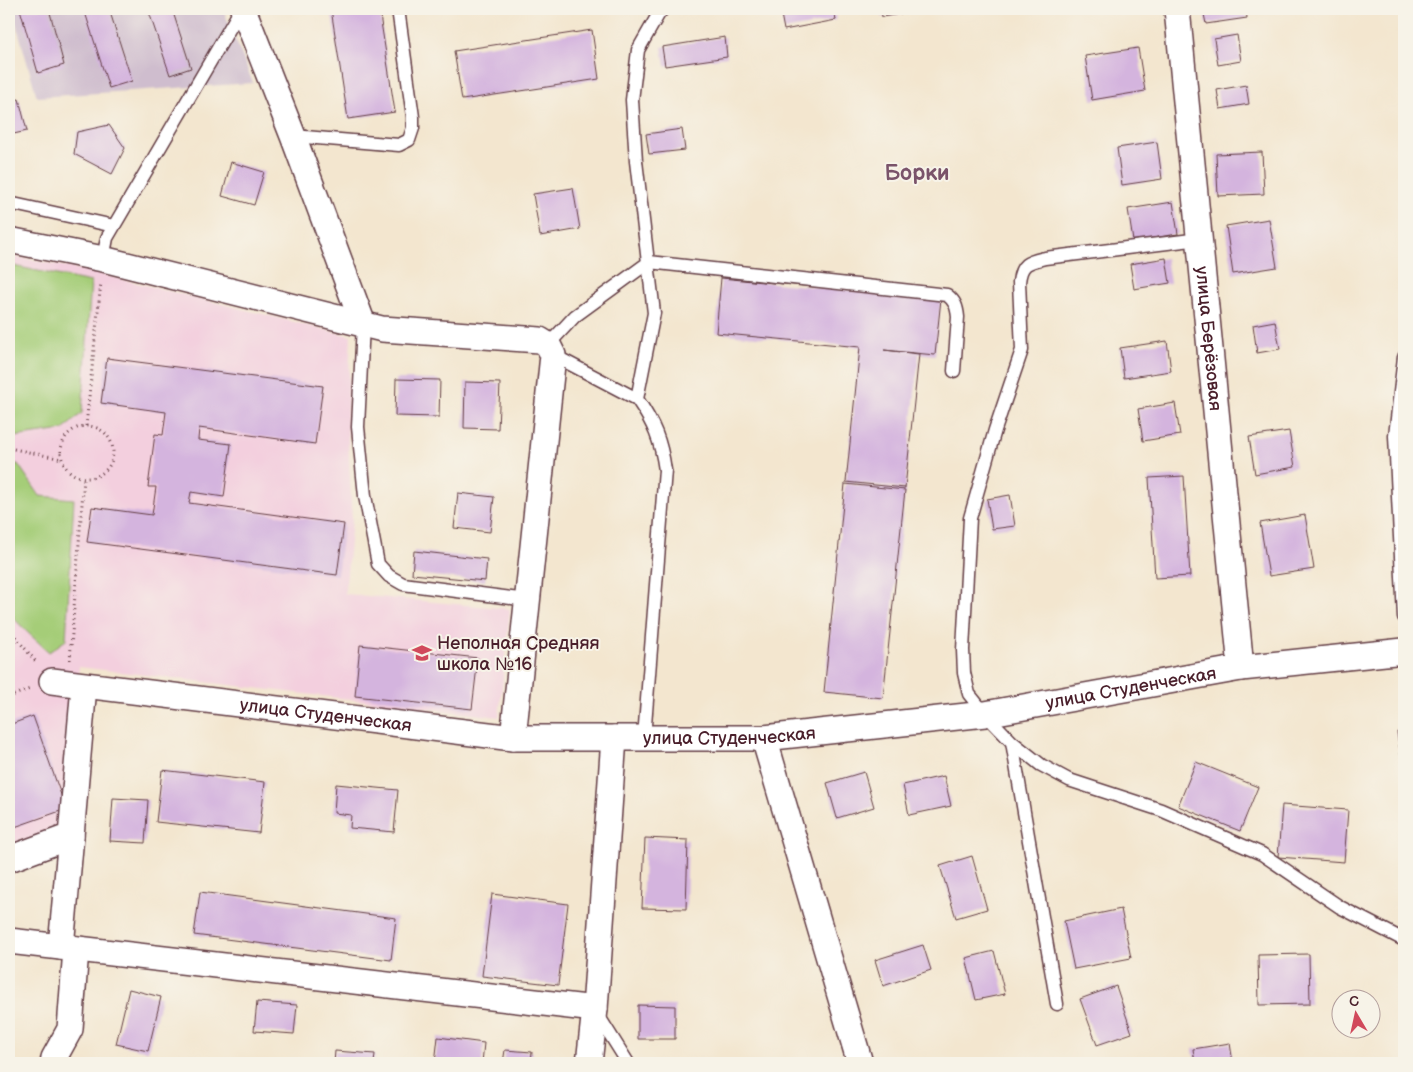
<svg xmlns="http://www.w3.org/2000/svg" width="1413" height="1072" font-family="'Balsamiq Sans',sans-serif">
	<style>
		.built { fill: #f3cfde }
		.industrial { fill: #cfbdce }
		.green { fill: #a5cd78; stroke: #787652 }
		.building { fill: #d4b4de }
		.lines { fill: none; stroke-linecap: round; stroke-linejoin: round }
		.service-casing { stroke: #633d44; stroke-width: 15 }
		.minor-casing { stroke: #633d44; stroke-width: 28 }
		.path { stroke: #633d44; stroke-width: 3; stroke-dasharray: 1 4; stroke-linecap: butt }
		.service { stroke: #fff; stroke-width: 12 }
		.minor { stroke: #fff; stroke-width: 25 }
		.labels { text-anchor: middle; stroke-width: 4; stroke-linejoin: round; paint-order: stroke }
		.street-label { font-size: 18px; fill: #4a1f2b; stroke: #f7f3e8 }
		.poi-label { font-size: 18px; fill: #4a1f2b; stroke: #f7f3e8; text-anchor: start }
		.district-label { font-size: 22px; font-weight: bold; fill: #7a536a; stroke: #f7f3e8 }
	</style>
	<rect width="100%" height="100%" fill="#f7f3e8"/>
	<filter id="ink" filterUnits="userSpaceOnUse"><feTurbulence type="fractalNoise" baseFrequency=".02" numOctaves="2"/><feDisplacementMap in="SourceGraphic" scale="10" xChannelSelector="R" yChannelSelector="G"/><feConvolveMatrix kernelMatrix="1 2 1 2 8 2 1 2 1" color-interpolation-filters="sRGB"/></filter>
	<filter id="wash" filterUnits="userSpaceOnUse"><feTurbulence type="fractalNoise" baseFrequency=".0096" numOctaves="4" result="noise"/><feDisplacementMap in="SourceGraphic" scale="20" xChannelSelector="R" yChannelSelector="G"/><feGaussianBlur stdDeviation="1.12" result="paint"/><feColorMatrix in="noise" values="0 0 0 0 0 0 0 0 0 0 0 0 0 0 0 0 0 1.4 0 .05"/><feComposite in="paint" operator="in"/></filter>
	<g filter="url(#wash)">
		<rect width="100%" height="100%" fill="#f3e6cf"/>
		<path class="built" d="M9 255 93 272 351 336 347 418 352 521 345 594 510 609 499 717 79 667 66 828 9 849Z"/>
		<path class="industrial" d="M12 9H223L253 83 37 97Z"/>
		<path class="green" d="M9 265 91 282 82 413 63 430 14 437 9 432Z
			M9 464H18L40 496 74 499 66 640 49 652 26 631 9 613Z"/>
		<g id="blocks">
			<path class="building" d="M20 9H49L64 65 38 73Z
				M84 9H109L132 81 109 88Z
				M148 9H172L191 68 170 75Z
				M331 9H379L395 112 348 119Z
				M780 9H834L836 20 784 30Z
				M881 9H917V11L882 17Z
				M1203 9H1246L1247 18 1206 24Z
				M592 30 599 79 462 100 454 51Z
				M1237 35 1241 61 1218 65 1214 39Z
				M725 37 727 57 665 66 662 47Z
				M1138 48 1145 91 1092 100 1085 56Z
				M1246 85 1249 104 1220 109 1217 90Z
				M19 99 27 131 9 135V101Z
				M109 125 125 148 112 174 74 154 77 132Z
				M682 129 685 150 649 154 646 134Z
				M1157 142 1162 179 1122 185 1117 148Z
				M1262 152 1264 194 1218 196 1216 154Z
				M231 162 264 172 254 205 222 196Z
				M573 188 580 229 540 236 533 194Z
				M1173 202 1178 234 1133 241 1128 209Z
				M1269 219 1277 267 1233 274 1226 226Z
				M1166 258 1170 283 1134 289 1130 264Z
				M721 278 941 299 935 355 884 350 919 354 905 488 846 482 860 347 716 333Z
				M1275 321 1280 349 1257 353 1253 325Z
				M1167 341 1171 371 1124 378 1120 348Z
				M107 358 323 386 315 444 199 428 198 440 231 444 224 497 191 492 189 503 344 524 337 575 87 542 92 507 152 515 156 487H148L155 434 163 435 166 412 101 403Z
				M396 379 440 380 439 417 395 416Z
				M465 382 500 383 498 429 464 428Z
				M1175 403 1180 435 1143 441 1138 409Z
				M1289 431 1295 467 1255 474 1249 437Z
				M1184 476 1190 576 1155 578 1149 478Z
				M845 484 905 490 883 698 824 692Z
				M458 493 494 497 490 532 454 528Z
				M1010 495 1015 526 992 529 987 499Z
				M1305 515 1314 569 1269 576 1260 523Z
				M414 551 487 559 485 581 412 574Z
				M360 645 478 658 472 709 355 696Z
				M33 716 66 809 9 829V725Z
				M1404 731V765H1402L1397 732Z
				M1196 762 1258 787 1240 831 1178 806Z
				M162 770 265 782 259 833 156 822Z
				M864 772 874 807 837 818 827 783Z
				M944 776 951 806 909 815 903 785Z
				M336 784 398 790 394 832 350 828 351 815 334 813Z
				M113 798 148 800 145 843 110 841Z
				M1282 805 1348 810 1344 862 1278 857Z
				M645 838 688 840 686 909 642 908Z
				M972 856 987 909 956 918 940 866Z
				M200 892 396 918 391 960 194 935Z
				M492 894 568 904 558 985 482 976Z
				M1121 909 1131 958 1074 969 1064 921Z
				M923 945 931 970 883 986 875 960Z
				M994 951 1005 994 976 1000 966 958Z
				M1309 954 1310 1004 1259 1005 1258 955Z
				M1116 986 1132 1033 1097 1045 1080 999Z
				M129 989 161 997 148 1051 116 1044Z
				M257 1002 297 1005 294 1034 254 1031Z
				M638 1005 675 1006V1039H638Z
				M438 1037 484 1043 482 1063H435Z
				M1230 1043 1233 1063H1195L1193 1049Z
				M505 1050 532 1052 531 1063H503Z
				M335 1051 375 1054 374 1063H334Z"/>
		</g>
	</g>
	<g filter="url(#ink)">
		<use href="#blocks" fill-opacity="0" stroke="#633d44" stroke-width="1"/>
		<g class="lines">
			<defs>
				<path id="service" d="M293 136 399 145 409 140 413 128V117L398 9
					M9 203 114 226
					M1200 239 1045 258C1028 262 1021 263 1019 282L1022 350 995 430 970 518 963 650 964 673 969 694 985 714 1012 742 1041 765 1069 780 1161 810 1262 854 1340 907 1404 940
					M103 259 107 238 241 9
					M363 324 358 427 365 496 378 564 389 576 403 584 527 600
					M548 345 575 316 649 262 947 295C955 301 957 307 958 317L954 371
					M553 355 637 399
					M1404 357 1395 436 1404 617
					M644 738 665 470C661 441 654 424 637 399L654 313 636 161 632 100 638 50 658 15 663 9
					M1012 742 1057 1004
					M596 1012 628 1063"/>
				<g id="minor">
					<path d="M243 9 293 136 363 324"/>
					<path id="s1" d="M1177 9 1241 668"/>
					<path d="M9 240 103 259 382 329 540 340 548 345 553 355 513 738"/>
					<path id="s2" d="M52 681 513 738H764L985 714 1241 668 1404 651"/>
					<path d="M764 738 860 1063"/>
					<path d="M9 859 71 836 84 686"/>
					<path d="M9 941 595 1009"/>
					<path d="M61 947 71 836"/>
					<path d="M53 1063 54 1058 70 1029 76 949"/>
					<path d="M589 1063 595 1009 614 738"/>
				</g>
			</defs>
			<use href="#service" class="service-casing"/>
			<use href="#minor" class="minor-casing"/>
			<path class="path" d="M86 426 101 282
				M61 452a26 26 0 1 1 52 0a26 26 0 1 1-52 0Z
				M9 448 62 459
				M9 629 37 663
				M70 660 84 478
				M9 697 30 689"/>
			<use href="#service" class="service"/>
			<use href="#minor" class="minor"/>
		</g>
	</g>
	<defs>
		<symbol id="school-bare" viewBox="-9 -9 18 18"><path d="M0-5L7-2L0 1L-7-2ZM-4 1L0 2.5L4 1V4Q0 6-4 4Z" fill="#d1495b" stroke="#f7f3e8" stroke-width="2.5" paint-order="stroke"/></symbol>
	</defs>
	<g fill-rule="evenodd">
		<use href="#school-bare" x="408" y="639" width="28" height="28"/>
	</g>
	<g class="labels">
		<g class="street-label">
			<text dy="6" stroke="none"><textPath href="#s1" startOffset="331">улица Берёзовая</textPath></text>
			<text dy="6" stroke="none"><textPath href="#s2" startOffset="1086">улица Студенческая</textPath></text>
			<text dy="6" stroke="none"><textPath href="#s2" startOffset="276">улица Студенческая</textPath></text>
			<text dy="6" stroke="none"><textPath href="#s2" startOffset="681">улица Студенческая</textPath></text>
		</g>
		<g class="poi-label">
			<text x="437" y="649">Неполная Средняя<tspan x="437" dy="21">школа №16</tspan></text>
		</g>
		<g class="district-label">
			<text x="917" y="180">Борки</text>
		</g>
	</g>
	<rect width="1413" height="1072" fill="none" stroke="#f7f3e8" stroke-width="30"/>
	<g transform="translate(1356 1014) rotate(351)"><circle r="24" fill="#f7f3e8" stroke="#b29e9c"/>
	<path d="M0-4L9 19L0 12L-9 19Z" fill="#d1495b"/>
	<text y="-8" font-size="14" font-weight="bold" text-anchor="middle" fill="#4a1f2b">С</text>
	</g>
</svg>
